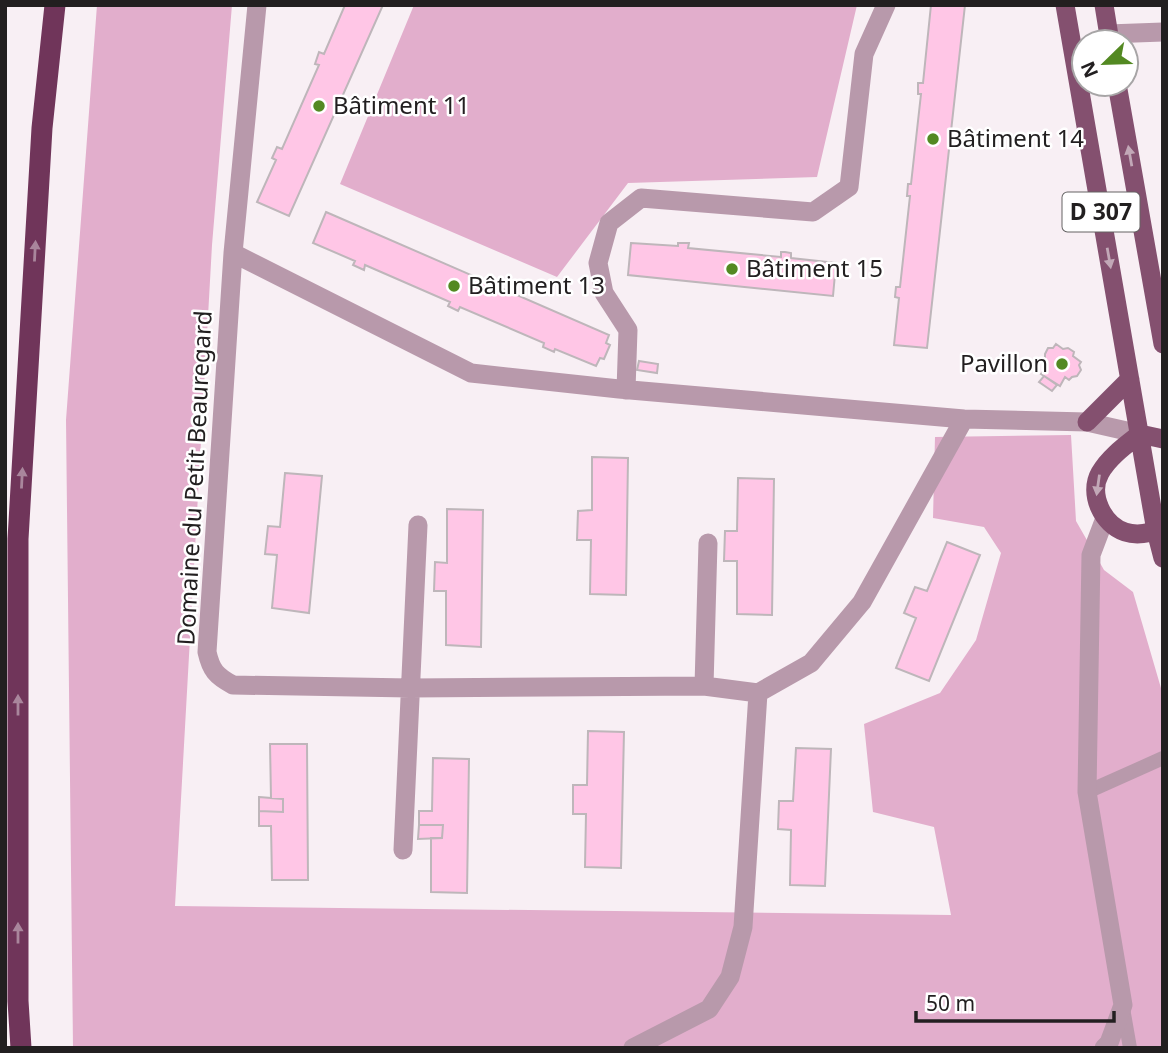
<svg xmlns="http://www.w3.org/2000/svg" width="1168" height="1053" font-family="'Noto Sans',sans-serif">
	<style>
		.green { fill: #e2aecc }
		.building { fill: #ffc6e6; stroke: #beb6ba; stroke-width: 2 }
		.lines { fill: none; stroke-linecap: round; stroke-linejoin: round }
		.service { stroke: #b899ab; stroke-width: 14 }
		.minor { stroke: #b899ab; stroke-width: 19 }
		.primary { stroke: #84506f; stroke-width: 19 }
		.motorway { stroke: #70355a; stroke-width: 21 }
		.oneway { fill: #c2a8b7 }
		.oneway2 { fill: #a9869c }
		.poi-dot { fill: #538922; stroke: #fff; stroke-width: 2.5 }
		.labels { text-anchor: middle; stroke-width: 5; stroke-linejoin: round; paint-order: stroke }
		.shield { fill: #fff; stroke: #646263; stroke-width: 2 }
		.shield-label { font-size: 23px; font-weight: bold; fill: #221f20 }
		.poi-label { font-size: 24px; fill: #221f20; stroke: #fff; text-anchor: start }
		.street-label { font-size: 24px; fill: #221f20; stroke: #fff }
	</style>
	<rect width="100%" height="100%" fill="#f8eff4"/>
	<path class="green" d="M97 5H232L212 245 175 906 951 915 934 827 873 812 864 724 940 693 976 640 1001 553 984 527 933 518 935 437 1071 435 1076 521 1104 570 1133 592 1163 695V1048H73L66 420Z
		M414 5H857L817 177 628 183 557 277 340 184Z"/>
	<path class="building" d="M345 5H383L289 216 257 202 276 160 272 158 277 147 282 149 319 65 315 64 319 52 324 54Z
		M931 5H965L927 348 894 345 899 298 895 297 896 287H900L910 196H907L908 184H911L921 94H918V83H923Z
		M326 212 609 335 606 343 610 345 604 359 600 358 596 366 555 349 554 352 543 347 544 343 460 307 458 311 448 306 450 302 365 265 364 270 353 265 355 261 313 243Z
		M631 243 678 246V243H689L688 248 781 257V252H785L791 253V258L836 263 833 296 628 275Z
		M1056 344 1063 349 1068 348 1074 352 1073 356 1081 362 1079 365 1081 370 1077 376 1072 377 1069 380 1065 377 1060 386 1041 374 1047 366 1043 363 1045 359V354L1048 348H1053Z
		M639 361 658 364 657 373 637 370Z
		M1044 376 1057 385 1052 391 1039 382Z
		M592 457 628 458 626 595 590 594 591 540H577L578 511 592 510Z
		M285 473 322 476 309 613 272 608 277 555 265 554 268 526 280 527Z
		M738 478 774 479 772 615 737 614V561H724L725 531H737Z
		M447 509 483 510 481 647 446 645V591H434L435 562 447 563Z
		M947 542 980 555 929 681 896 668 916 618 904 613 915 587 927 591Z
		M588 731 624 732 621 868 585 867 586 814H573V785H587Z
		M270 744H307L308 880H272L271 826H259V811L283 812V799L271 798Z
		M796 748 831 749 825 886 790 885 791 830 778 829 779 801H793Z
		M433 758 469 759 467 893 431 892V838H442L443 825H419V811H432Z
		M259 797 283 799V812L259 811Z
		M419 825H443L442 838 418 839Z"/>
	<g class="lines">
		<path class="service" d="M1087 792 1163 758
			M1123 1008 1130 1048"/>
		<path class="minor" d="M257 5 233 253 471 373 619 389 964 419 1087 422 1140 434
			M1108 34 1163 32
			M233 253 207 652C211 670 216 676 233 685L410 688 704 686 758 693 811 663 862 602 964 419
			M626 390 628 330 604 293 598 263 609 223 641 198 813 212 849 187 864 54 886 5
			M704 686 708 543
			M403 850 418 525
			M633 1048 709 1009 730 977 743 927 758 693
			M1104 1048 1109 1043 1123 1005 1087 792 1091 555 1105 518"/>
		<path class="primary" d="M1065 5 1156 531 1163 558
			M1104 5 1110 42
			M1117 84 1163 344
			M1087 422 1130 379
			M1140 434C1126 445 1109 457 1100 473 1088 494 1103 525 1125 532 1137 536 1151 533 1163 528
			M1140 434 1163 439"/>
		<path class="motorway" d="M21 1048 18 1001V539L42 128 55 5"/>
	</g>
	<defs><path id="oneway-solid" d="M-6-.8H1V-3.2L6.5 0L1 3.2V.8H-6Z" transform="scale(1.75)"/></defs>
	<g class="oneway">
		<use href="#oneway-solid" transform="translate(1130 156) rotate(-100)"/>
		<use href="#oneway-solid" transform="translate(1109 258) rotate(80)"/>
		<use href="#oneway-solid" transform="translate(1098 485) rotate(98)"/>
	</g>
	<g class="oneway2">
		<use href="#oneway-solid" transform="translate(35 251) rotate(-87)"/>
		<use href="#oneway-solid" transform="translate(22 478) rotate(-87)"/>
		<use href="#oneway-solid" transform="translate(18 705) rotate(-90)"/>
		<use href="#oneway-solid" transform="translate(18 933) rotate(-90)"/>
	</g>
	<g class="poi-dot">
		<circle cx="319" cy="106" r="7"/>
		<circle cx="933" cy="139" r="7"/>
		<circle cx="732" cy="269" r="7"/>
		<circle cx="454" cy="286" r="7"/>
		<circle cx="1062" cy="364" r="7"/>
	</g>
	<g class="labels">
		<rect class="shield" x="1062.5" y="192.5" width="77" height="39" rx="5"/>
		<g class="shield-label">
			<text x="1101" y="220">D 307</text>
		</g>
		<g class="poi-label">
			<text x="333" y="114">Bâtiment 11</text>
			<text x="947" y="147">Bâtiment 14</text>
			<text x="746" y="277">Bâtiment 15</text>
			<text x="468" y="294">Bâtiment 13</text>
			<text x="1048" y="372" text-anchor="end">Pavillon</text>
		</g>
		<g class="street-label">
			<text transform="translate(195 478) rotate(-87)" y="8">Domaine du Petit Beauregard</text>
		</g>
	</g>
	<rect width="1168" height="1053" fill="none" stroke="#221f20" stroke-width="14"/>
	<g transform="translate(1105 63) rotate(247)"><circle r="33" fill="#ffffff" stroke="#a7a5a6" stroke-width="2"/>
	<path d="M0-5L12 26L0 18L-12 26Z" fill="#538922"/>
	<text y="-10" font-size="19" font-weight="bold" text-anchor="middle" fill="#221f20">N</text>
	</g>
	<path d="M916 1011v10h198v-10" fill="none" stroke="#221f20" stroke-width="3.5"/>
	<text x="926" y="1011" font-size="21" fill="#221f20" stroke="#ffffff" stroke-width="5" paint-order="stroke">50 m</text>
</svg>
